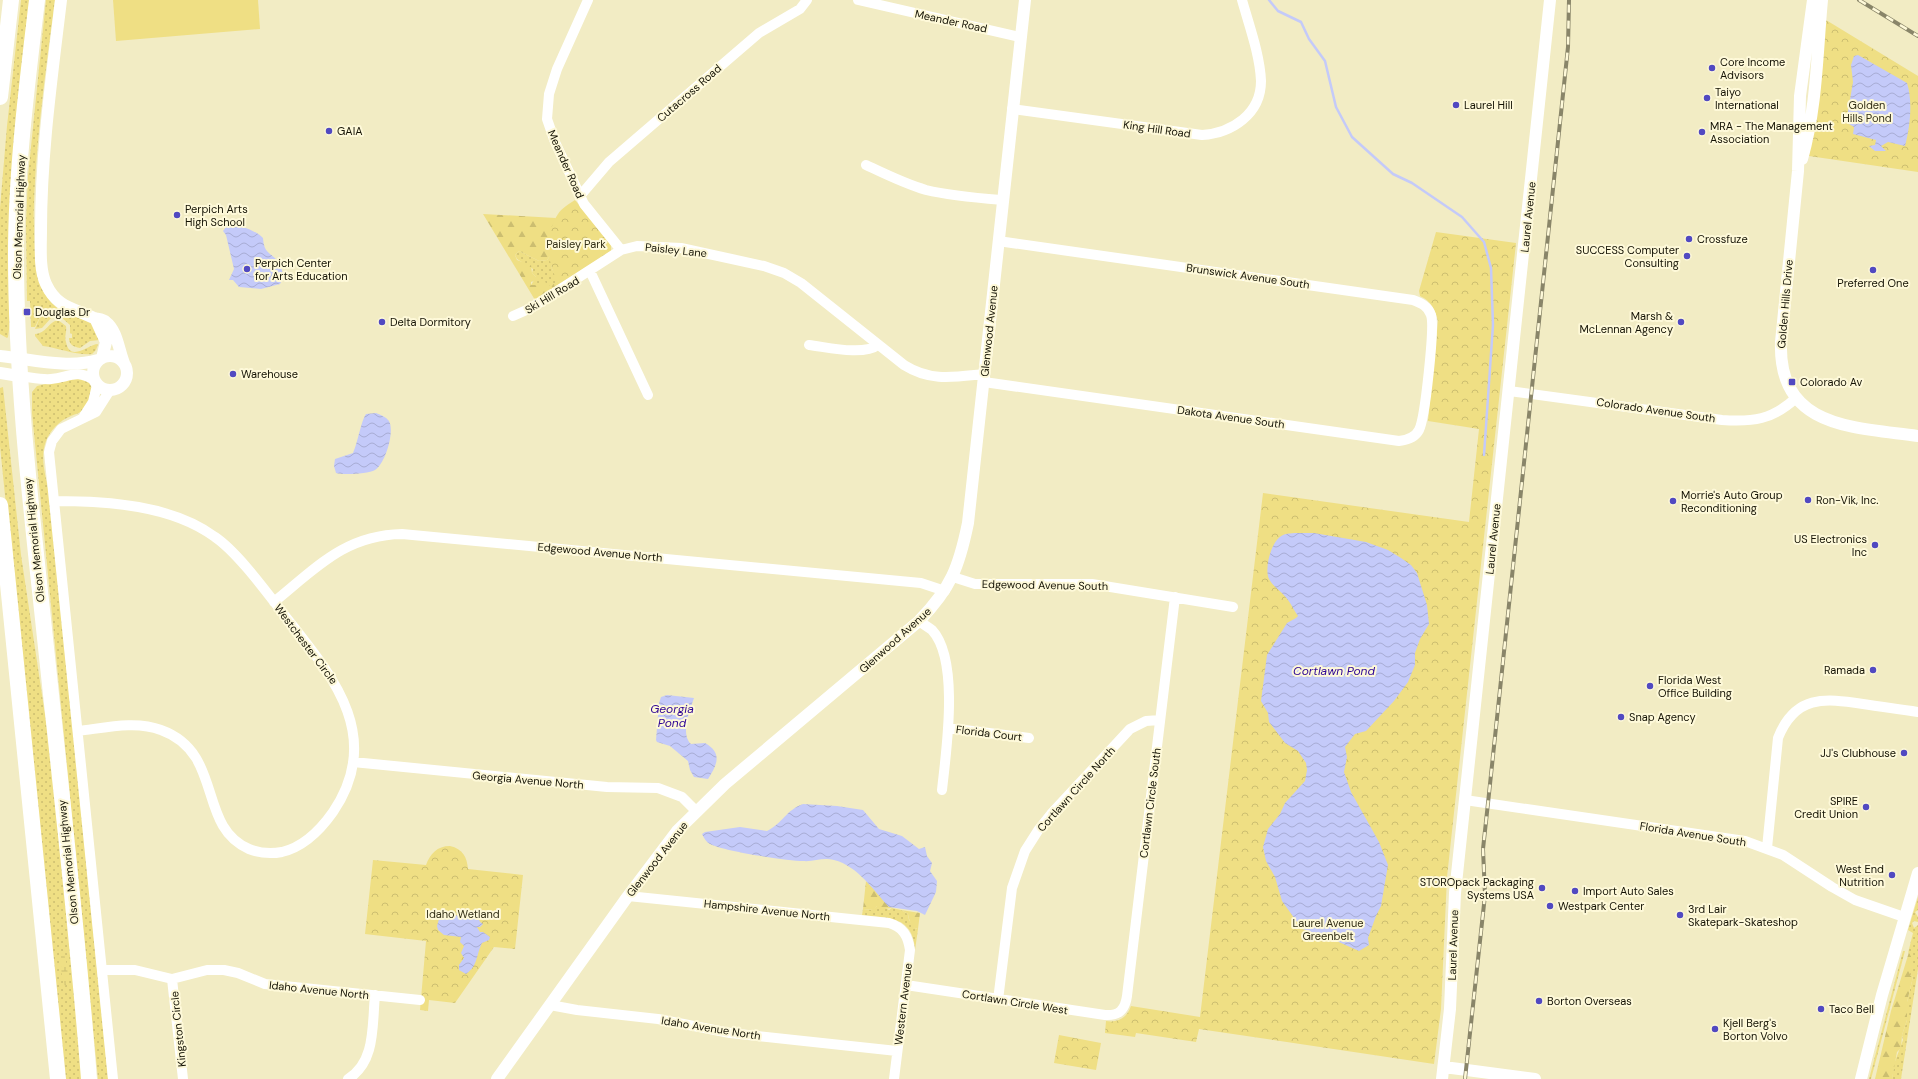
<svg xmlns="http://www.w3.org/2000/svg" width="1918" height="1079" font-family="'DM Sans',sans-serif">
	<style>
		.grass { fill: url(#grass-dots) }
		.forest { fill: url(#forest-firs) }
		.wetland { fill: url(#wetland-marsh) }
		.park { fill: url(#park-crowns) }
		.pitch { fill: #efdf84 }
		.water { fill: url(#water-waves) }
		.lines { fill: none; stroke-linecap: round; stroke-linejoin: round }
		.stream { stroke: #c4caf9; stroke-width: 2.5 }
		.minor { stroke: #fff; stroke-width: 10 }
		.tertiary { stroke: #fff; stroke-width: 12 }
		.trunk { stroke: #fff; stroke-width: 16 }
		.rail-casing { stroke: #898569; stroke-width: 4 }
		.rail { stroke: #fef9d9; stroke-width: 2.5; stroke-dasharray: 8; stroke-linecap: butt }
		.poi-dot { fill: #5149c1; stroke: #fef9d9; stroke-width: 1.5 }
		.labels { text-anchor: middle; stroke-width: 4; stroke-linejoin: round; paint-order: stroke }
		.street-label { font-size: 11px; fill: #141204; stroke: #fef9d9 }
		.poi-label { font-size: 11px; fill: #141204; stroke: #fef9d9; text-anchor: start }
		.park-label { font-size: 11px; fill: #322e16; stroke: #fef9d9 }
		.water-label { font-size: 12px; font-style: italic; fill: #2f0695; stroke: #fef9d9 }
	</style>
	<defs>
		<pattern id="grass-dots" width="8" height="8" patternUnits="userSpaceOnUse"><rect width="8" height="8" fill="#efdf84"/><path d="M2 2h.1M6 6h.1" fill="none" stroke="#ccbe70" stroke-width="1.8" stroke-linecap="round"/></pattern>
		<pattern id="forest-firs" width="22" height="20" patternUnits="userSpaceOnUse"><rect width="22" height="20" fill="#efdf84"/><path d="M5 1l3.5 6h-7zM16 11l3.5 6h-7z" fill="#ccbe70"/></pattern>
		<pattern id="wetland-marsh" width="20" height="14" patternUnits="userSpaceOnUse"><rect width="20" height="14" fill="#efdf84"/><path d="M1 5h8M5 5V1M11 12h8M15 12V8" fill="none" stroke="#ccbe70"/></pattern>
		<pattern id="park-crowns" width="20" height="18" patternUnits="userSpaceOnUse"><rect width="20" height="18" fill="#efdf84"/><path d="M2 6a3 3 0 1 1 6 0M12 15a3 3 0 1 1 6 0" fill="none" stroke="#ccbe70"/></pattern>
		<pattern id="water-waves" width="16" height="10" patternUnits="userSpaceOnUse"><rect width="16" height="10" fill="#c4caf9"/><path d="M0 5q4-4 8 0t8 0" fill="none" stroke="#a8acd4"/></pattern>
	</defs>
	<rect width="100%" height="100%" fill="#f2ecc4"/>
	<path class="grass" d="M21 0H30L10 322 8 337 7 338 0 334V208L7 126Z
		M46 0H55C48 56 18 253 45 294 59 316 72 313 92 324L100 340 90 341 80 348C73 347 69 344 69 338H72V334L70 333V325L61 317H52L42 328 35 329 41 315 35 327H31L30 301H27L26 223 28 176Z
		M519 251 539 261 547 260 550 256 552 269 560 284 555 288 531 285 536 277 532 273 533 269 517 259 515 255Z
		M58 320 66 326C67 332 64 337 66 342 70 363 89 344 98 344L96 350 92 354C79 356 58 348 43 346L35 336V334C47 333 48 322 58 320Z
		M75 377C79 378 83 379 87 381 98 387 89 404 83 410 79 414 74 414 69 417 59 421 50 431 46 441 39 459 47 480 50 498L108 1079H98L32 413V392L37 386Z
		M3 387 21 555 47 728 56 805 83 1079H64L0 446V388Z
		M1918 897V910L1915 912 1918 917V922L1914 921 1912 923 1914 928 1918 925V969L1901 1079H1892L1894 1064 1903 1040 1902 1035 1907 1020V1002L1913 977 1910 975 1909 952 1908 953 1913 933 1908 930Z
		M877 906H882L889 910 892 908 901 910 908 914 909 920 916 929H918L915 950C913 916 889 918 862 915L863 909 872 910Z
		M1903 951H1905L1871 1079H1869Z"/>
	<path class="forest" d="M483 214 556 218 551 233 550 256 547 260 539 261 519 251 515 255 517 260 531 265 532 273 536 277V280L531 282V285H537L542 280 545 281 547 286 554 284 555 288 535 300Z
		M866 881 892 908 884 909 881 906H877L873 910 863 909Z
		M901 910 920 913 918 929C912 929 909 920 908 914Z
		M1909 952 1912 959 1910 975 1913 977 1907 1002V1020L1902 1035 1901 1048 1897 1052 1892 1079H1875L1891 1011Z"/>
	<path class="wetland" d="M62 952C67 957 70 980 65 986L62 977 60 954Z"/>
	<path class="park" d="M1826 20 1918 76V172L1809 156Z
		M575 200 611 244V251L560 284C546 266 545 233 558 214 562 208 569 204 575 200Z
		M1436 232 1516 243 1447 877 1441 1009 1434 1064 1199 1029 1196 1042 1136 1033 1135 1037 1105 1033 1106 1021C1118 1023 1127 1018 1131 1006L1200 1017 1263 493 1469 522 1479 429 1428 421 1438 321C1435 309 1431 301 1420 296L1419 291Z
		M450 846C463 849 467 857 468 869L523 875 515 949 494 947 455 1003 429 1000 428 1011 420 1010 426 941 365 934 373 860 426 865C430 854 437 846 450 846Z
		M1059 1035 1101 1043 1096 1070 1054 1063Z"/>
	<path class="pitch" d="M113 0H258L260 29 116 41Z"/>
	<path class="water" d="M1858 55 1907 83C1913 101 1910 128 1905 146L1888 142 1881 146 1886 151H1875L1869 146 1875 145 1876 140 1853 134 1854 127 1844 121 1847 117 1853 82 1851 65 1854 56Z
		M230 222C241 227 254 229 263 238 264 251 267 251 276 259 280 263 282 271 284 276L280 284 261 289 239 287 233 280H229L234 269 226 235 223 231Z
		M376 413C381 415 386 417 389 421 395 432 385 464 375 470 368 474 343 475 336 473L334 466 335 459 353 453C358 442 361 421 366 414Z
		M1301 533H1314L1366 542 1388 550 1401 558 1411 565 1417 573 1427 605 1429 624 1420 639 1415 653V665L1408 682 1394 701 1366 731 1355 734 1345 747 1347 757 1344 772 1351 792 1379 842 1388 865 1381 906 1376 916 1368 938 1369 945 1359 951 1323 935 1312 936 1306 930 1302 929 1282 901 1275 877 1266 861 1263 847 1268 829 1280 814 1285 803 1305 781 1307 770 1306 763 1298 751 1285 743 1269 722 1268 713 1261 701 1267 655 1287 623 1296 618 1298 616C1294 611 1292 605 1288 600 1283 592 1274 588 1269 579 1264 569 1271 540 1283 535 1288 533 1296 533 1301 533Z
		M667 695 694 698C690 710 680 734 691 744L705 743C723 753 717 765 708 779L694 777 690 770 688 761 670 746 657 742 656 740 659 703 661 697Z
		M803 804 837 806 863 810 879 829 902 836 919 849 925 847 927 856 932 863 930 871 937 881 936 892 925 915 917 911 889 907C874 891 858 866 834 860 823 857 814 862 803 861 787 861 723 851 710 844 706 842 704 838 702 834L705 832 740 827 767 831C783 823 786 810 803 804Z
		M465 910 473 912 474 919 478 917 480 922 483 924 480 927H477L480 932H483L490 937 489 940 482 943C476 955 478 966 466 974L459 970V965L464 958 461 953 464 946 460 942 461 937 444 935 438 930 437 926 441 912 460 916 461 911Z"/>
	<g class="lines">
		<path class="stream" d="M1269 0 1278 11 1301 22 1309 39 1325 61 1336 107 1352 137 1393 174 1412 183 1462 217 1484 242 1491 268 1493 325 1484 455"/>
		<path class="minor" d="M588 0 557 69 549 94 547 119 555 142 584 204 621 250
			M858 0 1020 37
			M1012 109 1202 135C1232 133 1261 114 1261 81 1260 55 1249 25 1242 0
			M866 165C885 174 905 184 926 190 951 196 977 198 1002 200
			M580 196 609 162 759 33 800 9 807 0
			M590 271 648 395
			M513 316 531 308 621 250 637 246 681 248 764 266 784 273 801 283 904 365C931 382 954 377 984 374
			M809 345C827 347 863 356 878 345
			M19 376C30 377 41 380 51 379 70 377 76 369 94 380
			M984 382 1399 441C1407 440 1415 438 1419 430 1425 419 1435 326 1431 315 1428 306 1421 303 1413 300L998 241
			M110 390 96 412 61 429 52 441 49 452 113 1079
			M1509 391 1722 420C1753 422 1772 420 1796 398
			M84 416 93 402 97 385
			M55 501C107 501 172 505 215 537 237 552 265 590 282 612 329 672 386 734 333 812 321 829 303 847 282 852 271 854 259 853 249 849 211 833 215 789 196 758 188 745 175 735 161 730 136 720 104 728 78 731
			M953 577 975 584H1092L1233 607
			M274 602C316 568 345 535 402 534L921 583 945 591
			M919 621C923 624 928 627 932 630 960 660 946 752 942 790
			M948 728 1029 738
			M353 762 607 787 658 788 682 797 696 811
			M1465 800 1745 841 1783 855 1832 887 1855 900 1904 917
			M1767 848 1778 738C1795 695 1824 698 1863 704 1881 707 1900 709 1918 712
			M628 896 889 923C903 927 908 936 910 950L894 1079
			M103 970H135L172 979 207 970H224L238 973 265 984 420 1000
			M172 979 183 1079
			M906 985 1105 1015C1119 1016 1125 1010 1127 996L1175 597
			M998 1000 1012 888 1025 851 1039 829 1051 814 1130 729 1146 721 1160 720
			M550 1005 577 1010 658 1019 730 1033 897 1051
			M348 1079C376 1062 372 1025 375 995"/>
		<path class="tertiary" d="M61 0C52 76 41 153 41 230 41 247 39 269 46 284 57 308 74 308 94 318 98 319 103 319 106 322 117 330 119 351 124 363
			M1813 0 1800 96 1798 171 1781 342C1778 429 1854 427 1918 436
			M1802 159C1817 107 1817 53 1822 0
			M95 318 106 342 102 358
			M93 373a17 17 0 1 1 34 0a17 17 0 1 1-34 0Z
			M0 356C31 359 68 369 98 360
			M0 373 19 376
			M1444 1067 1535 1079
			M497 1079 628 896 677 831 725 784 919 621C951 588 959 567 968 523L1025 0
			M1442 1079 1450 1009 1455 893 1550 0
			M1861 1079 1882 995 1918 873"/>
		<path class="trunk" d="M37 0C27 85 16 170 16 255 16 377 30 498 43 619 59 772 77 925 89 1079
			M0 97 11 0
			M0 505 58 1079"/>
		<defs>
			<path id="rail" d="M1859 0 1918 36
				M1465 1079 1485 895 1483 849 1488 803 1568 47 1569 0"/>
		</defs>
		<use href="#rail" class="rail-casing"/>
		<use href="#rail" class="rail"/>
	</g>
	<g class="poi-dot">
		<circle cx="1712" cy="68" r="4"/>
		<circle cx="1707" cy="98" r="4"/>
		<circle cx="1456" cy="105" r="4"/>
		<circle cx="329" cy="131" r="4"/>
		<circle cx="1702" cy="132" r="4"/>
		<circle cx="177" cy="215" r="4"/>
		<circle cx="1689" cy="239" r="4"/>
		<circle cx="1687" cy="256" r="4"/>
		<circle cx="247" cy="269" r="4"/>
		<circle cx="1873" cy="270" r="4"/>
		<rect x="23" y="308" width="8" height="8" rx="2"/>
		<circle cx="382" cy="322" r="4"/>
		<circle cx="1681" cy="322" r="4"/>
		<circle cx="233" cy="374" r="4"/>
		<rect x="1788" y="378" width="8" height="8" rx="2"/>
		<circle cx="1808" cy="500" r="4"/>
		<circle cx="1673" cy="501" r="4"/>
		<circle cx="1875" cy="545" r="4"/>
		<circle cx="1873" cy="670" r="4"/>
		<circle cx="1650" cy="686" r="4"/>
		<circle cx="1621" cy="717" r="4"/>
		<circle cx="1904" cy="753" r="4"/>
		<circle cx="1866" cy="807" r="4"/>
		<circle cx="1892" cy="875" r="4"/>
		<circle cx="1542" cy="888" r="4"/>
		<circle cx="1575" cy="891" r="4"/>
		<circle cx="1550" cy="906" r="4"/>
		<circle cx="1680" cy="915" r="4"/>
		<circle cx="1539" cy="1001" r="4"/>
		<circle cx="1821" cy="1009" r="4"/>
		<circle cx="1715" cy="1029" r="4"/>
	</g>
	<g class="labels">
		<g class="street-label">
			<text transform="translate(951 21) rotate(12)" y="4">Meander Road</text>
			<text transform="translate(689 93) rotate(-41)" y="4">Cutacross Road</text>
			<text transform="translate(1157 129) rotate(8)" y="4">King Hill Road</text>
			<text transform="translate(566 164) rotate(66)" y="4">Meander Road</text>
			<text transform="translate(19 217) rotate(-88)" y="4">Olson Memorial Highway</text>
			<text transform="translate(1528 217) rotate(-84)" y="4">Laurel Avenue</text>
			<text transform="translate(676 250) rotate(6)" y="4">Paisley Lane</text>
			<text transform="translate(1248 276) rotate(8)" y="4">Brunswick Avenue South</text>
			<text transform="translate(552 295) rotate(-31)" y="4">Ski Hill Road</text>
			<text transform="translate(1785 304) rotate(-85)" y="4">Golden Hills Drive</text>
			<text transform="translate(989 331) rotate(-84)" y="4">Glenwood Avenue</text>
			<text transform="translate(1656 410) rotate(8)" y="4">Colorado Avenue South</text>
			<text transform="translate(1231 417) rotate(8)" y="4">Dakota Avenue South</text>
			<text transform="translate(1493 539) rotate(-84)" y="4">Laurel Avenue</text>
			<text transform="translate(34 540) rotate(-96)" y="4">Olson Memorial Highway</text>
			<text transform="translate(600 552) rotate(5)" y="4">Edgewood Avenue North</text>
			<text transform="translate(1045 585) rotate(1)" y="4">Edgewood Avenue South</text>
			<text transform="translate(895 640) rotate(-42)" y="4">Glenwood Avenue</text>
			<text transform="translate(306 644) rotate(53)" y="4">Westchester Circle</text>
			<text transform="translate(989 733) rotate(7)" y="4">Florida Court</text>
			<text transform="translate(528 780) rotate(5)" y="4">Georgia Avenue North</text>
			<text transform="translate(1076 789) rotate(-48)" y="4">Cortlawn Circle North</text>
			<text transform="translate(1150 803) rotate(-83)" y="4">Cortlawn Circle South</text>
			<text transform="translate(1693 834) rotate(9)" y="4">Florida Avenue South</text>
			<text transform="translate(657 859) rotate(-52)" y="4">Glenwood Avenue</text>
			<text transform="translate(68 862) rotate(-96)" y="4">Olson Memorial Highway</text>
			<text transform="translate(767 910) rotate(6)" y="4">Hampshire Avenue North</text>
			<text transform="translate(1453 945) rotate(-88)" y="4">Laurel Avenue</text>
			<text transform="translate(319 990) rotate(6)" y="4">Idaho Avenue North</text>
			<text transform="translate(1015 1002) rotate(9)" y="4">Cortlawn Circle West</text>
			<text transform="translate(903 1004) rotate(-83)" y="4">Western Avenue</text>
			<text transform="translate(711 1028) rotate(9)" y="4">Idaho Avenue North</text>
			<text transform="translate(178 1029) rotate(-96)" y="4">Kingston Circle</text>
		</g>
		<g class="poi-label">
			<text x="1720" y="66">Core Income<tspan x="1720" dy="13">Advisors</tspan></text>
			<text x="1715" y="96">Taiyo<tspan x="1715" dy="13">International</tspan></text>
			<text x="1464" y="109">Laurel Hill</text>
			<text x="1710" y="130">MRA - The Management<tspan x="1710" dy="13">Association</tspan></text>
			<text x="337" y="135">GAIA</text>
			<text x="185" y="213">Perpich Arts<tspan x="185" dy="13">High School</tspan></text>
			<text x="1697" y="243">Crossfuze</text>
			<text x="1679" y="254" text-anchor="end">SUCCESS Computer<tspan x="1679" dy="13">Consulting</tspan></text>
			<text x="255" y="267">Perpich Center<tspan x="255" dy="13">for Arts Education</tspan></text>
			<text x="1873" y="287" text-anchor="middle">Preferred One</text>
			<text x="35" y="316">Douglas Dr</text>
			<text x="1673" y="320" text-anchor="end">Marsh &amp;<tspan x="1673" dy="13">McLennan Agency</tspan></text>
			<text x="390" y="326">Delta Dormitory</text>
			<text x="241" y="378">Warehouse</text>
			<text x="1800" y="386">Colorado Av</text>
			<text x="1681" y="499">Morrie's Auto Group<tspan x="1681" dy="13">Reconditioning</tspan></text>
			<text x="1816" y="504">Ron-Vik, Inc.</text>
			<text x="1867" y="543" text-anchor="end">US Electronics<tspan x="1867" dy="13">Inc</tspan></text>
			<text x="1865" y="674" text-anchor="end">Ramada</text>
			<text x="1658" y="684">Florida West<tspan x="1658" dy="13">Office Building</tspan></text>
			<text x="1629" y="721">Snap Agency</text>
			<text x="1896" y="757" text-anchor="end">JJ's Clubhouse</text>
			<text x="1858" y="805" text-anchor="end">SPIRE<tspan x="1858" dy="13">Credit Union</tspan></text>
			<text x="1884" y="873" text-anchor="end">West End<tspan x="1884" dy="13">Nutrition</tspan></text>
			<text x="1534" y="886" text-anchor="end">STOROpack Packaging<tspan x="1534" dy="13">Systems USA</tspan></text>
			<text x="1583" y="895">Import Auto Sales</text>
			<text x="1558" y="910">Westpark Center</text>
			<text x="1688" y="913">3rd Lair<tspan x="1688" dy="13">Skatepark-Skateshop</tspan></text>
			<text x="1547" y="1005">Borton Overseas</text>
			<text x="1829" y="1013">Taco Bell</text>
			<text x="1723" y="1027">Kjell Berg's<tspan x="1723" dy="13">Borton Volvo</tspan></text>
		</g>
		<g class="park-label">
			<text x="1867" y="109">Golden<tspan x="1867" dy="13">Hills Pond</tspan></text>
			<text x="576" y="248">Paisley Park</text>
			<text x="463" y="918">Idaho Wetland</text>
			<text x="1328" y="927">Laurel Avenue<tspan x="1328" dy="13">Greenbelt</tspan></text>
		</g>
		<g class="water-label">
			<text x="1334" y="675">Cortlawn Pond</text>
			<text x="672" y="713">Georgia<tspan x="672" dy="14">Pond</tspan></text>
		</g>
	</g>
</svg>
